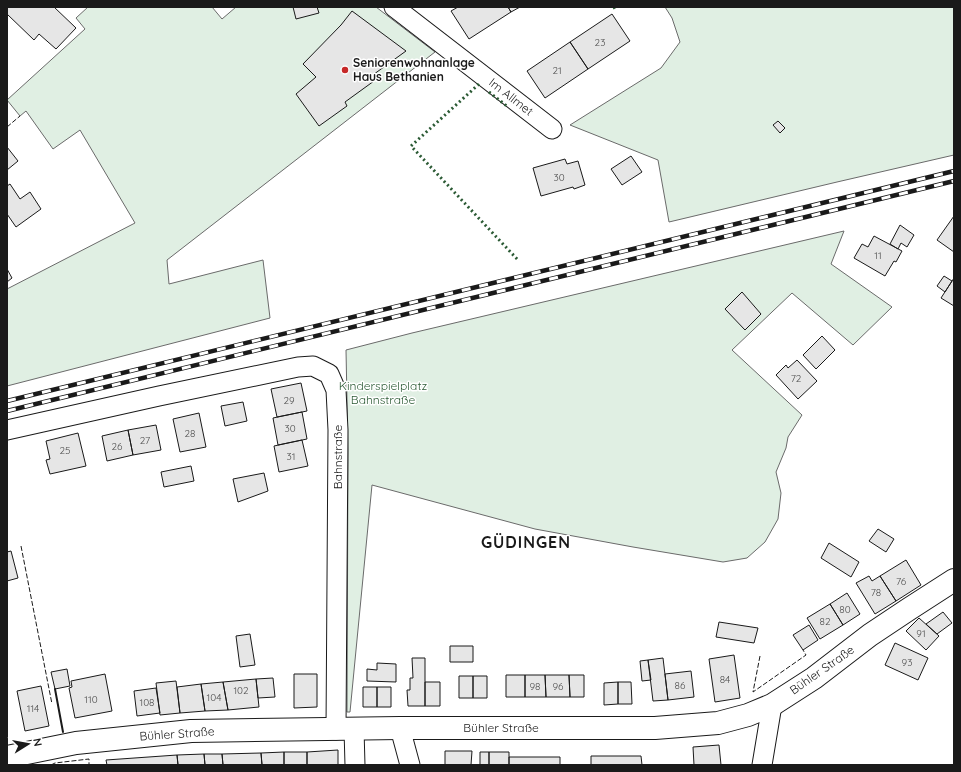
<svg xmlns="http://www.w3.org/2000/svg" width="961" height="772" font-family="Quicksand,sans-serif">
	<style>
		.green { fill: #e0efe3; stroke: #6a6a6a }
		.building { fill: #e6e6e6; stroke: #1a1a1a }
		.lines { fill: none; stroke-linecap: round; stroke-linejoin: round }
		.minor-casing { stroke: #1a1a1a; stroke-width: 21 }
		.major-casing { stroke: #1a1a1a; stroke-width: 24 }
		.minor { stroke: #fff; stroke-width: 19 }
		.major { stroke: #fff; stroke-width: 22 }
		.rail-casing { stroke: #1a1a1a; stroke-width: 4.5 }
		.rail { stroke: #fff; stroke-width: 3; stroke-dasharray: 9; stroke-linecap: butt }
		.hedge { stroke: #2b5a34; stroke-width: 3; stroke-dasharray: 2 3; stroke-linecap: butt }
		.fence { stroke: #1a1a1a; stroke-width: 1; stroke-dasharray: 5 2; stroke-linecap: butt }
		.wall { stroke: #1a1a1a; stroke-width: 2 }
		.poi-dot { fill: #c62828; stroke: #fff; stroke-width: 1.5 }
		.labels { text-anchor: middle; stroke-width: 3; stroke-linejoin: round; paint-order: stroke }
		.number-label { font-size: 10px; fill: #4d4d4d }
		.poi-label { font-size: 12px; font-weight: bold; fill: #1a1a1a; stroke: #fff; text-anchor: start }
		.street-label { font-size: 12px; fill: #1a1a1a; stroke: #fff }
		.park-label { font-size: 12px; fill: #2b5a34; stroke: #fff }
		.district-label { font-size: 16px; font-weight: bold; letter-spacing: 1px; fill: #1a1a1a; stroke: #fff }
	</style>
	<rect width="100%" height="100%" fill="#fff"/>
	<path class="green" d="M88 7H212L222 19 236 7H376L435 52 167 260 169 284 263 260 270 318 7 386V289L135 223 80 130 53 149 26 111 20 116 7 100 85 29 76 18Z
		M665 7H954V155L837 182 669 222 658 160 570 125 661 68 680 42 672 18Z
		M844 231 831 264 892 307 853 345 792 293 732 350 802 415 788 437 786 448 776 472 781 493 778 519 765 542 747 558 723 562 633 547 535 529 372 485 350 712H347L348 452 346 350 412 333Z"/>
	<path class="building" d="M7 7H54L76 28 56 49 39 34 34 40 7 14Z
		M293 7H317L319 13 296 19Z
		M458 7H508L511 12 469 39 451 11Z
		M508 7H520L511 12Z
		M352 11 406 51 370 77 374 81 345 102 347 106 319 126 296 94 316 77 303 64 341 25Z
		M612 14 630 41 588 69 570 42Z
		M570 42 588 69 545 98 527 71Z
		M778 121 785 128 780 133 773 125Z
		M7 147 18 161 7 170Z
		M631 156 642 172 622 185 611 169Z
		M565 159 567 164 578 161 585 185 574 189 573 187 541 196 533 168Z
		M10 184 20 199 30 192 41 209 16 227 7 214V186Z
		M954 216V252L937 240Z
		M900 225 914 235 907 247 901 243 898 249 890 244Z
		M874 236 902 251 896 262 894 261 885 276 854 258 862 244 868 247Z
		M7 269 12 278 7 282Z
		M944 276 952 281 945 292 937 286Z
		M954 278V306L941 298Z
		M742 292 761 314 745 330 725 309Z
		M822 336 835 350 816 369 803 355Z
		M797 360 817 381 798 399 776 375 786 365 788 368Z
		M301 383 307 411 277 417 271 389Z
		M243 402 247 421 225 426 221 406Z
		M302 412 307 439 278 445 273 418Z
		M199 413 206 447 180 452 173 419Z
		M156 425 161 450 133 455 128 430Z
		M128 430 133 455 107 461 102 436Z
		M78 433 86 466 50 474 46 460 50 459 46 441Z
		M302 440 308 466 279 472 274 446Z
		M191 466 194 481 164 487 161 472Z
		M264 473 268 491 238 502 233 479Z
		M878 529 894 539 886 552 869 541Z
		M829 543 859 562 851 577 821 558Z
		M11 551 18 578 7 581V552Z
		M906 560 921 585 896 601 880 576Z
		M869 576 872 581 880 576 896 601 875 614 856 583Z
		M847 593 860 614 843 625 830 604Z
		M830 604 843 625 820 639 807 618Z
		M943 612 952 623 937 634 926 624Z
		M919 618 939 636 926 650 906 631Z
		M719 622 758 628 754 643 716 637Z
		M809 625 818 640 803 650 793 635Z
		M250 634 255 665 240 667 236 636Z
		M895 643 928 658 918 680 885 665Z
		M450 646H473V662H450Z
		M734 655 740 698 715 702 709 659Z
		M412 658H425V706H408L407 690H410V678H413Z
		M663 658 668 700 653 701 648 660Z
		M648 660 651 680 642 681 640 661Z
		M377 663 396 664V682L367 681V669L377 670Z
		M67 669 70 686 55 689 51 672Z
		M691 671 694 697 668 700 665 674Z
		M105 674 112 711 75 718 69 688 72 687 71 681Z
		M294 674H317V707L294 708Z
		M506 675H525V697H506Z
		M525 675H545L546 697H525Z
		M545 675H569L570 697H546Z
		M569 675H584V697H570Z
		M459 676H473V698H459Z
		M473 676H487V698H473Z
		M273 678 275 697 258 698 256 679Z
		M256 679 259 707 228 710 223 682Z
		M176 681 180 713 160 715 156 683Z
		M223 682 228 710 205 711 201 684Z
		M425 682H440V706H425Z
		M618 682H631L632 704H618Z
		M618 682V704L604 705V683Z
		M201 684 205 711 180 713 177 687Z
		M41 686 49 726 25 731 17 691Z
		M363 687H377V707H363Z
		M377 687H391V707H377Z
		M156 688 160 713 137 716 134 691Z
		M719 745 721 765H694L693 747Z
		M338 750V765H307V752Z
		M445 751H472L471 765H445Z
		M284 752V765H262L261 753Z
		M284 752H307V765H284Z
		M480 752H489V765H480Z
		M489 752H509V765H489Z
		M261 753 262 765H223L222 754Z
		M204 754 205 765H178L177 755Z
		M204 754H222L223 765H205Z
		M177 755 178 765H107L106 760Z
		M591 756H641L642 765H591Z
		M509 757H560V765H509Z"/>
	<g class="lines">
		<defs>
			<path id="minor" d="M394 7 552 129
				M7 430 159 396 298 367 313 366 329 374 336 390 338 430 336 730
				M400 728 410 765
				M354 729 355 765
				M762 765 772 705"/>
			<path id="major" d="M7 757 76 743 191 731 400 728H655L718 723 748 715 772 705 814 678 870 635 909 609 954 580"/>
		</defs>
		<use href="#minor" class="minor-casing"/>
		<use href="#major" class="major-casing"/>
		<use href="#minor" class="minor"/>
		<use href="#major" class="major"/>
		<defs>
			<path id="rail" d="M7 401 954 171
				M7 411 954 181"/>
		</defs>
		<use href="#rail" class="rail-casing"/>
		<use href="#rail" class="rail"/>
		<path class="hedge" d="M614 7 616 11
			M479 84 411 146 518 260
			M489 92 508 107"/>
		<path class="fence" d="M7 127 20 116
			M21 546 52 704
			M760 656 753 692 806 655 803 650
			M51 765 55 763 89 759V765"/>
		<path class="wall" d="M55 689 63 732"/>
	</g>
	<circle class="poi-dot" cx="345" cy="70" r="4"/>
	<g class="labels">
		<g class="number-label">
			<text x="600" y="46">23</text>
			<text x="557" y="74">21</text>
			<text x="559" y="181">30</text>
			<text x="878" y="259">11</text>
			<text x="796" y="382">72</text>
			<text x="289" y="404">29</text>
			<text x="290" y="432">30</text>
			<text x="190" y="437">28</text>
			<text x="145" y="444">27</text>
			<text x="117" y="450">26</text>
			<text x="65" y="454">25</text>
			<text x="291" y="460">31</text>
			<text x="901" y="585">76</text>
			<text x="876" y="596">78</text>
			<text x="845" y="613">80</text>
			<text x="825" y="625">82</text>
			<text x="921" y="637">91</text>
			<text x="907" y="666">93</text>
			<text x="725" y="683">84</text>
			<text x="680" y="689">86</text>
			<text x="535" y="690">98</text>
			<text x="558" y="690">96</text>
			<text x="241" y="694">102</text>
			<text x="214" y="701">104</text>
			<text x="91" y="703">110</text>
			<text x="147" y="706">108</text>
			<text x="33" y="712">114</text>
		</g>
		<g class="poi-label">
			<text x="353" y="67">Seniorenwohnanlage<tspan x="353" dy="14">Haus Bethanien</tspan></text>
		</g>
		<g class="street-label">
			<text transform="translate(511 97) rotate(38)" y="4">Im Allmet</text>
			<text transform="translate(338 457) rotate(-90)" y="4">Bahnstraße</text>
			<text transform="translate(822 670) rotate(-35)" y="4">Bühler Straße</text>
			<text x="501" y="732">Bühler Straße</text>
			<text transform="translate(177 734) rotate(-4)" y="4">Bühler Straße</text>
		</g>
		<g class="park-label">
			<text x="383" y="390">Kinderspielplatz<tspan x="383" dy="14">Bahnstraße</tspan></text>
		</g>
		<g class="district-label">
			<text x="526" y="548">GÜDINGEN</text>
		</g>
	</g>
	<rect width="961" height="772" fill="none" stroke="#1a1a1a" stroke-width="16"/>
	<g transform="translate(28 744) rotate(79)" stroke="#ffffff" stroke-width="3" paint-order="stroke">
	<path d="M0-3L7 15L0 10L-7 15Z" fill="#1a1a1a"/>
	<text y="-6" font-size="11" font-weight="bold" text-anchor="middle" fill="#1a1a1a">N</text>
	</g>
</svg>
